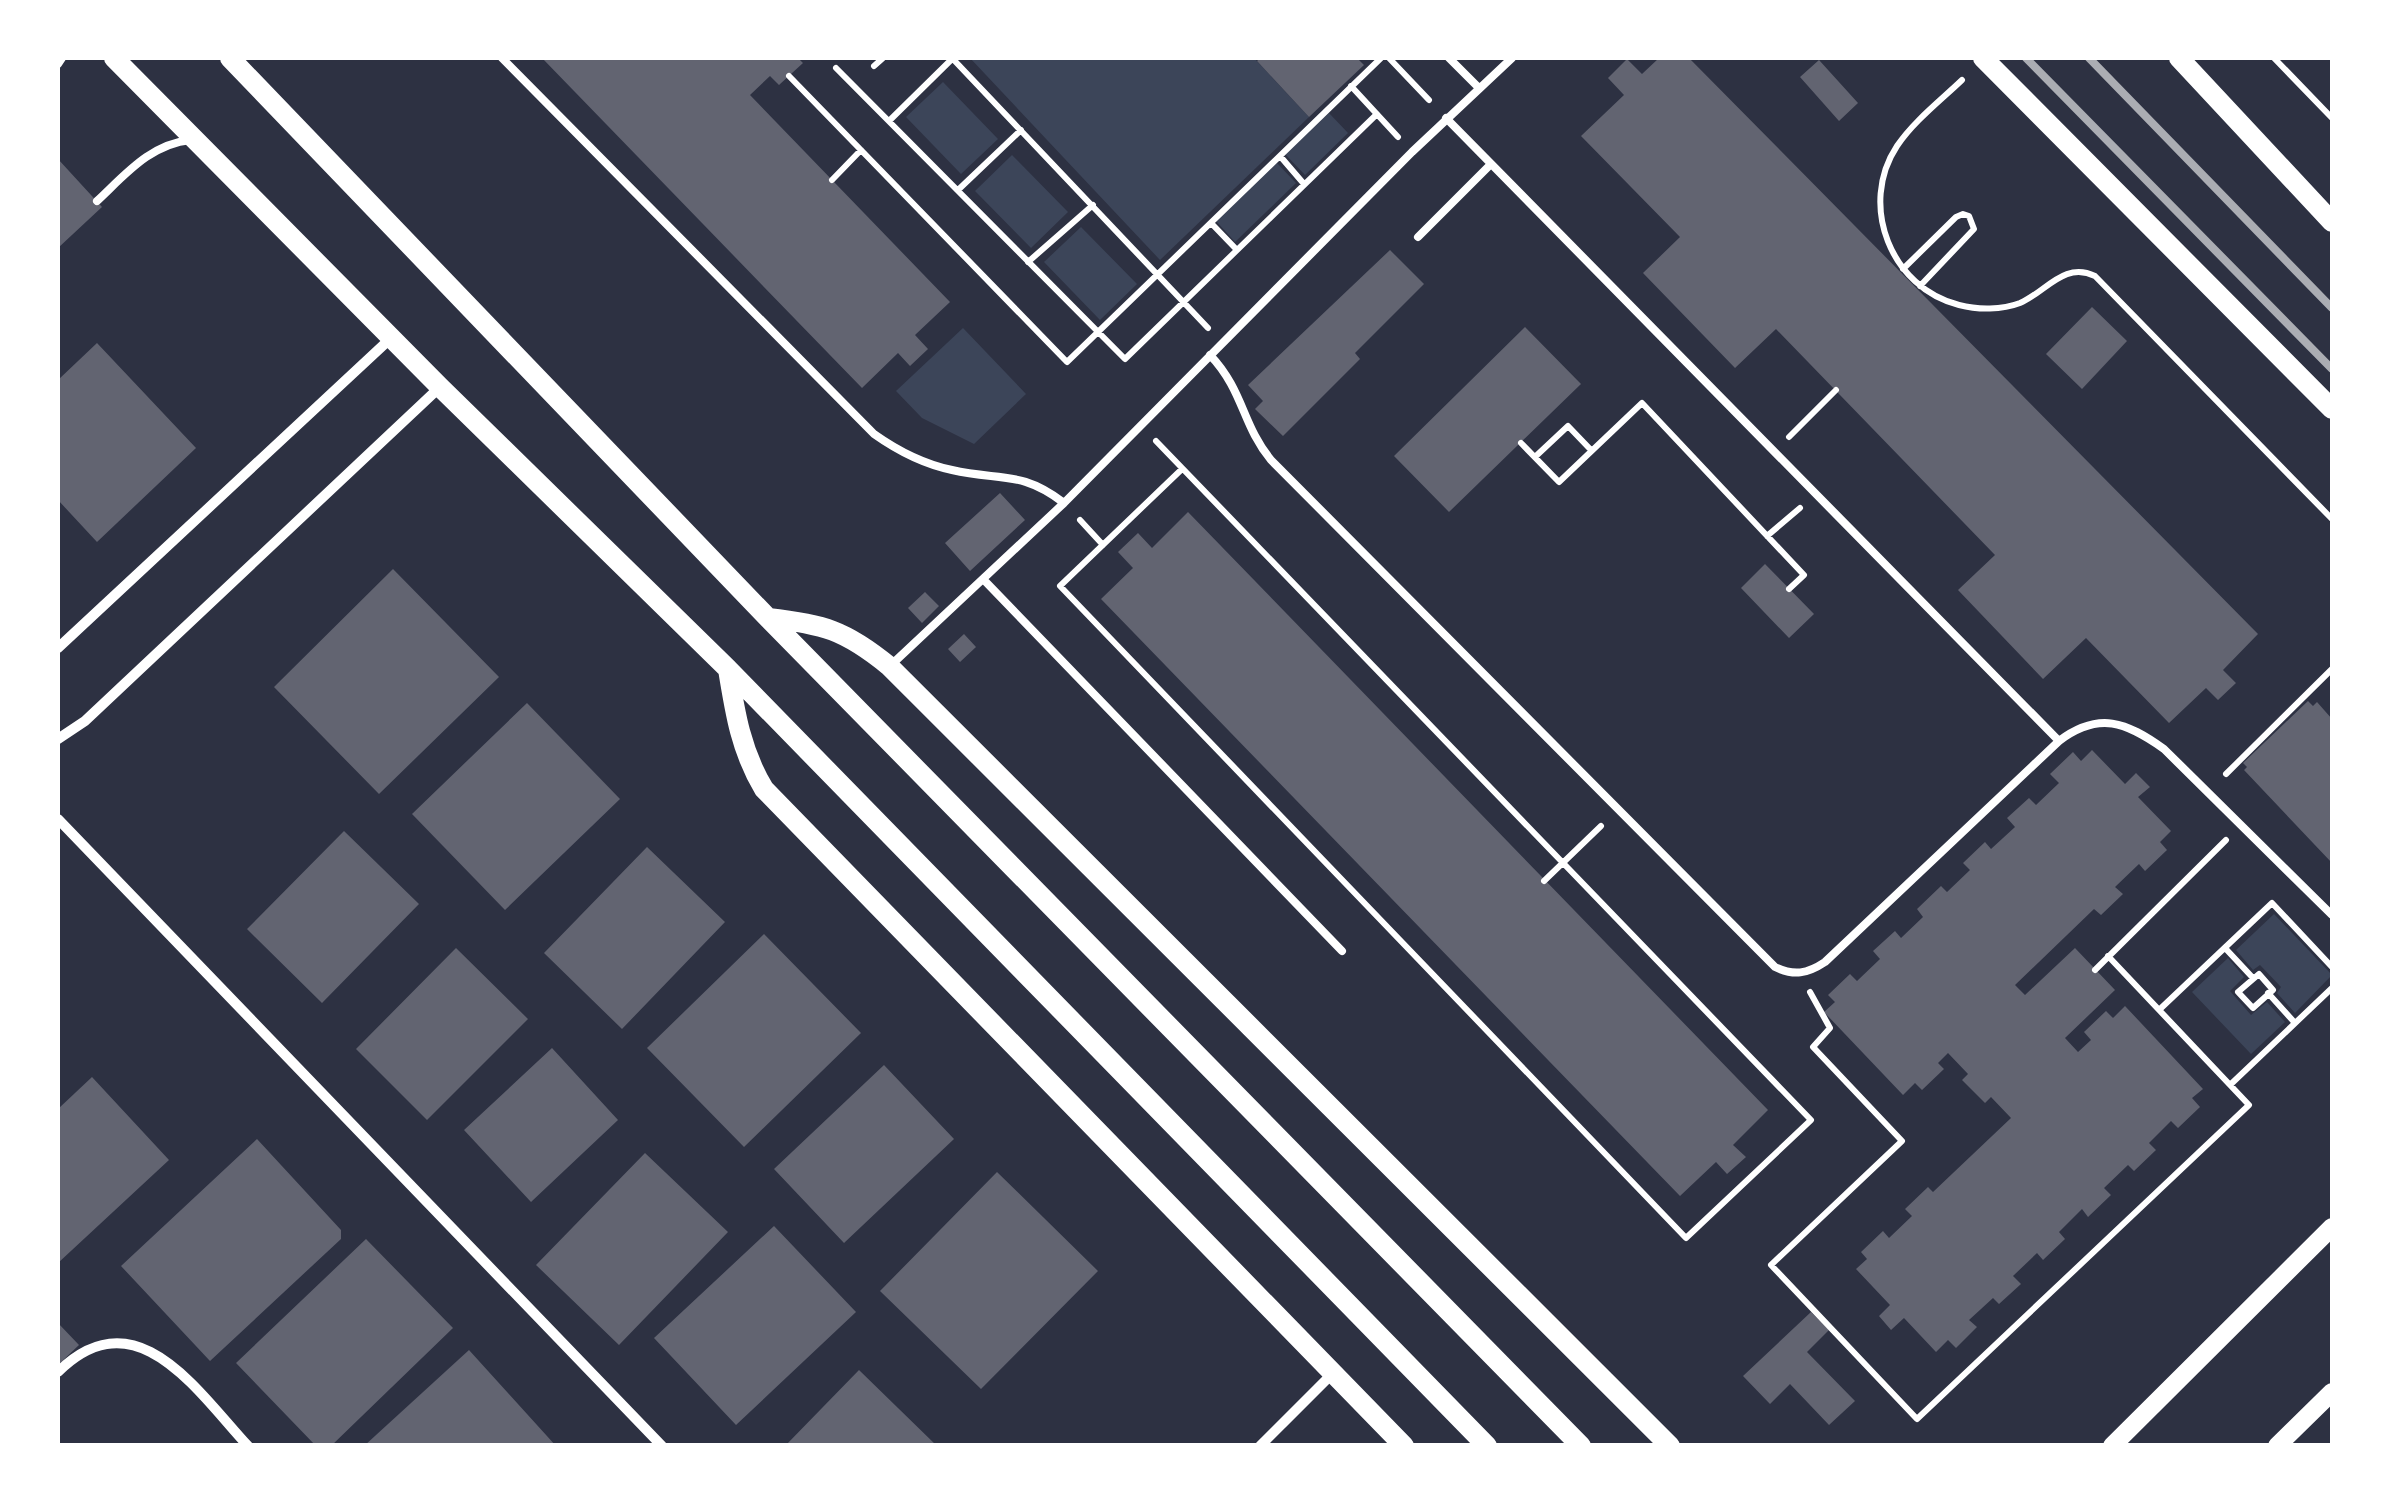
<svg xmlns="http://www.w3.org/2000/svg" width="2390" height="1503" font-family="Mulish,sans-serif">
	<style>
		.green { fill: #3c4559 }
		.building { fill: #626471 }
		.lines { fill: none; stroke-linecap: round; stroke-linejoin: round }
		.path { stroke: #fff; stroke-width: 6 }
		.service { stroke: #fff; stroke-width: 8 }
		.minor { stroke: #fff; stroke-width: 10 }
		.tertiary { stroke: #fff; stroke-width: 18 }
		.secondary { stroke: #fff; stroke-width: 20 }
		.rail { stroke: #abadb3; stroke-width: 8 }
	</style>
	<rect width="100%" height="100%" fill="#2d3142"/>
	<path class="green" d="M970 58H1254L1309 117 1160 260Z
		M943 82 998 139 961 174 906 117Z
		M1329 113 1348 133 1305 175 1285 154Z
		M1012 155 1068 212 1031 248 975 191Z
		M1277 163 1296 183 1235 242 1216 221Z
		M1081 227 1137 284 1100 320 1044 262Z
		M963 328 1026 394 974 444 922 418 896 391Z
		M2274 914 2332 975 2295 1013 2277 993 2281 987 2260 965 2253 970 2236 950Z
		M2228 958 2244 977 2230 991 2251 1015 2267 1002 2285 1022 2251 1054 2192 992Z"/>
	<path class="building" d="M542 58H798L803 63 779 85 770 76 750 95 950 302 915 335 928 349 910 366 898 353 862 388Z
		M1260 58H1357L1364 65 1309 117 1257 61Z
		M1659 58H1689L2258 634 2223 670 2236 683 2218 700 2206 688 2169 723 2086 638 2043 679 1958 590 1995 555 1776 329 1735 368 1643 273 1680 237 1581 136 1624 95 1608 78 1627 59 1642 74Z
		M1819 60 1858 103 1839 121 1800 77Z
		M58 159 102 207 58 248Z
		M1390 250 1424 284 1355 353 1360 359 1283 436 1255 409 1263 401 1248 385Z
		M2092 307 2127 341 2082 389 2046 354Z
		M1525 327 1581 384 1449 512 1394 456Z
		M97 343 196 448 97 542 58 500V380Z
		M1000 493 1025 520 970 571 945 543Z
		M1188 512 1768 1110 1733 1145 1746 1157 1727 1174 1716 1162 1680 1196 1101 599 1133 568 1118 552 1138 533 1152 548Z
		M1765 564 1814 614 1789 638 1741 588Z
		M393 569 499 677 379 794 274 687Z
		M925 592 939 606 922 623 908 608Z
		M964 634 976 647 960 662 948 649Z
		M2308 701 2313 706 2317 702 2332 719V863L2244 770 2247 767 2243 763Z
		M527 703 620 799 505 910 412 814Z
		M2092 750 2125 784 2136 773 2150 787 2138 797 2171 831 2160 842 2167 850 2145 871 2139 864 2115 887 2123 894 2101 915 2094 909 2015 985 2025 995 2075 948 2115 990 2065 1038 2078 1052 2091 1040 2084 1032 2106 1011 2113 1018 2125 1006 2203 1089 2192 1098 2200 1107 2178 1128 2171 1121 2149 1143 2156 1150 2134 1171 2128 1165 2104 1188 2111 1195 2088 1217 2082 1209 2059 1232 2065 1239 2043 1260 2037 1253 2013 1276 2021 1284 1999 1304 1993 1298 1969 1320 1977 1327 1956 1348 1948 1340 1936 1352 1904 1318 1891 1330 1879 1316 1890 1305 1856 1269 1867 1259 1861 1252 1883 1231 1889 1238 1912 1216 1905 1209 1928 1187 1933 1192 2011 1118 1991 1097 1985 1103 1962 1080 1968 1074 1948 1053 1938 1063 1944 1069 1922 1090 1915 1083 1903 1095 1824 1012 1835 1002 1828 995 1850 974 1857 981 1880 959 1873 951 1895 931 1901 938 1923 917 1917 909 1941 886 1947 892 1970 870 1963 863 1985 842 1991 849 2015 827 2007 818 2029 798 2036 805 2059 783 2050 774 2073 752 2081 761Z
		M344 831 419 904 322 1003 247 929Z
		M647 847 725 922 622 1029 544 953Z
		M764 934 861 1033 744 1147 647 1048Z
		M456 948 528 1019 427 1120 356 1049Z
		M552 1048 618 1120 531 1202 464 1130Z
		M884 1065 954 1139 844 1243 774 1169Z
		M92 1077 169 1160 58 1263V1109Z
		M257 1139 341 1230V1239L210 1361 121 1266Z
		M645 1153 728 1232 619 1345 536 1265Z
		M997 1172 1098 1271 981 1389 880 1291Z
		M774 1226 856 1312 736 1425 654 1338Z
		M366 1239 453 1328 331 1446H316L236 1363Z
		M1811 1312 1829 1330 1807 1352 1855 1401 1829 1425 1790 1384 1770 1404 1743 1376Z
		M58 1323 79 1345 58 1365Z
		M469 1350 556 1446H364Z
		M859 1370 937 1446H785Z"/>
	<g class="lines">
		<path class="path" d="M952 58 1208 328
			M1389 58 1429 100
			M2274 58 2332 118
			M874 66 883 58
			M836 68 1125 359 1377 114
			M789 76 1067 362 1381 58
			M1962 80C1940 101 1914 121 1897 146 1858 205 1891 288 1959 305 1978 310 2002 310 2020 303 2046 292 2064 261 2095 276L2332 519
			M1351 86 1398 137
			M889 121 953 58
			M1280 156 1304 184
			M832 180 861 150
			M958 190 1021 130
			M1211 223 1237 250
			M1028 262 1093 205
			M1903 269 1956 217 1963 214 1969 216 1974 229 1920 286
			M1789 437 1836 390
			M1156 441 1811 1120 1686 1238 1060 586 1182 469
			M1521 443 1559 482 1642 403 1804 575 1789 589
			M1536 456 1568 426 1591 450
			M1080 520 1103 545
			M1767 536 1800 508
			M2226 774 2332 669
			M1544 881 1601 826
			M2225 948 2253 978
			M2095 970 2226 840
			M2259 974 2273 990 2253 1008 2238 992Z
			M1810 992 1830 1028 1813 1047 1902 1141 1771 1265 1917 1419 2249 1105 2108 956
			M2268 993 2295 1023
			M2159 1010 2272 903 2332 967
			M2230 1085 2332 988"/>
		<path class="service" d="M502 58 874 434C898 451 923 464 952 470 1000 481 1021 470 1064 503
			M1449 58 1479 88
			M58 64 62 58
			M1446 118 2059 741
			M97 201C125 175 150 144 191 140
			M1418 237 1491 164
			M1210 355C1244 391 1242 425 1271 460L1775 967C1794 976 1807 974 1825 962L2059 741C2099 711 2126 722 2164 749L2332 915
			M983 579 1342 951
			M890 666 1064 503 1412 152 1512 58"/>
		<path class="minor" d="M58 648 391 338
			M58 739 85 721 440 387
			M58 819 662 1446
			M58 1372C136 1295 197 1391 248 1446
			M1260 1446 1332 1374"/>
		<path class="tertiary" d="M2112 1446 2332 1227
			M2277 1446 2332 1392"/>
		<path class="secondary" d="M114 58 440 387 728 669 1487 1446
			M230 58 768 618 1581 1446
			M1983 58 2332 409
			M2179 58 2332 222
			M768 618C823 624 845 630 889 666L1670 1446
			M728 669C735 713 741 751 764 789L1404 1446"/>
		<path class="rail" d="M2026 58 2332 369
			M2089 58 2332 308"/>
	</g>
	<rect width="2390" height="1503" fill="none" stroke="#ffffff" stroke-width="120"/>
</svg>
